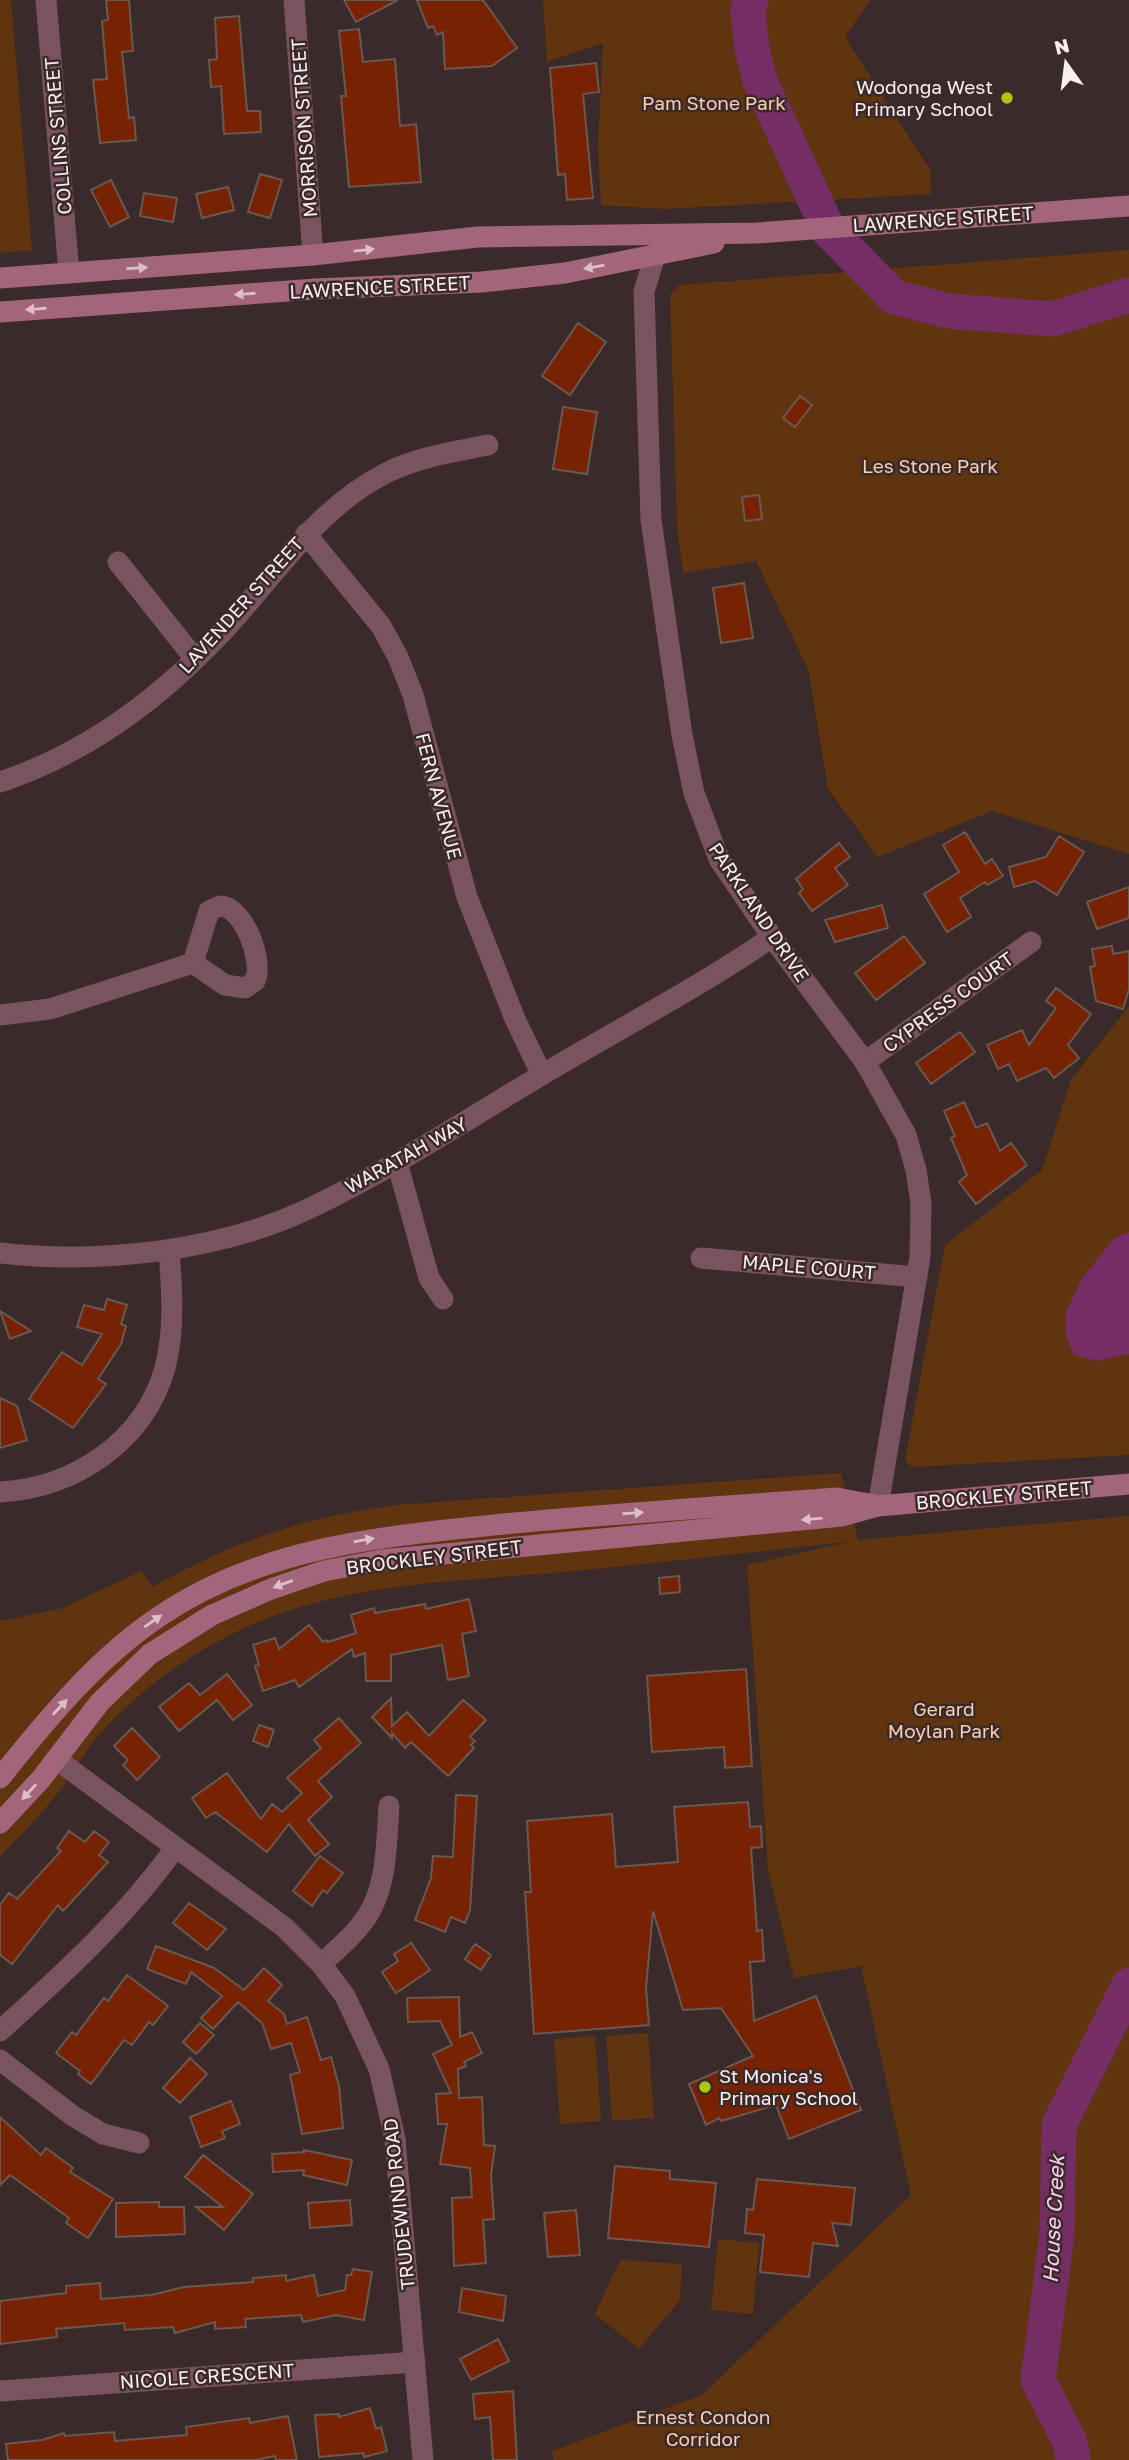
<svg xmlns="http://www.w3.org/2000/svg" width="1129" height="2460" font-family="'Golos Text',sans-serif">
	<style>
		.green { fill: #5f340f }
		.water { fill: #742d65 }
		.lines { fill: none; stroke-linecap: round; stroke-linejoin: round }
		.river { stroke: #742d65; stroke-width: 35 }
		.building { fill: #762203; stroke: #6a5852; stroke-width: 2 }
		.minor { stroke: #7a5360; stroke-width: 21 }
		.tertiary { stroke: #7a5360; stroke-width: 21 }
		.secondary { stroke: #a3657c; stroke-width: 21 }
		.oneway { fill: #dcbfc7 }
		.poi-dot { fill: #acc612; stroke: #3b2a2a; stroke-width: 2.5 }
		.labels { text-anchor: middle; stroke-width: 5; stroke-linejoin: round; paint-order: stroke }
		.poi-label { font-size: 19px; fill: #fbeff0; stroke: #3b2a2a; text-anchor: end }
		.park-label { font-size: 19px; fill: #fad0b3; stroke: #3b2a2a }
		.street-label { font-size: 19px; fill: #fbeff0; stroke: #3b2a2a }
		.water-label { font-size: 21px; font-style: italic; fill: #fbd1ef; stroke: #3b2a2a }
	</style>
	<rect width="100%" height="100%" fill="#3b2a2a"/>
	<path class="green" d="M0 0H11L32 250 0 253Z
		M543 0H870L845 37 930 170 931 194 665 209 601 205 598 147 603 43 547 62Z
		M1129 250V854L992 811 878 857 828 789 808 669 756 561 683 573 677 526 670 295 679 285Z
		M1129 1006V1455L912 1467 905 1460 945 1245 1042 1170 1071 1080Z
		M841 1473 858 1540 1129 1516V2460H553L552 2451 702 2395 911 2195 861 1966 794 1978 768 1871 747 1565 848 1542C753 1552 659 1563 564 1572 409 1586 290 1581 158 1680 135 1698 111 1720 93 1742 80 1759 70 1778 57 1794 40 1816 19 1836 0 1857V1621L63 1608 141 1571 152 1587C235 1541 302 1517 397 1505Z
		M648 2033 654 2118 612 2121 606 2036Z
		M595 2036 601 2121 560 2124 554 2039Z
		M718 2239 759 2243 753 2314 711 2310Z
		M620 2260 682 2264 680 2300 639 2349 595 2314Z"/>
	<path class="water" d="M1129 1232V1354L1098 1361 1074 1355 1066 1337V1312L1081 1280 1113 1239Z"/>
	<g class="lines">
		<path class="river" d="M751 0 748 10 752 49 760 81 829 231 894 297 948 311 1053 319 1129 295
			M1073 2460 1070 2442 1038 2380 1057 2234 1059 2125 1129 1985"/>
	</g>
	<path class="building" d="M106 0H129L133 51 122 52 129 118 134 117 136 140 100 143 93 80 107 79 102 21 108 20Z
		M344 0H398L356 22Z
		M417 0H483L517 48 492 66 445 69 443 32 437 35 433 26 428 28Z
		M239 16 247 111H260L261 132 224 134 221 86 211 87 209 60 217 59 215 18Z
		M359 29 363 62 395 59 400 126 416 124 421 182 349 187 341 96H346L339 31Z
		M596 63 599 92 583 94 593 198 567 200 565 174 558 175 550 68Z
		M260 174 282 180 270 218 248 212Z
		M111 180 129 217 110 227 91 190Z
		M228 187 234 210 202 218 196 194Z
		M144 193 177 198 173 222 140 216Z
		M578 323 606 342 570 395 542 376Z
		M800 396 812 405 795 427 783 418Z
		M563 407 597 412 587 474 553 469Z
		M759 495 762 519 745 521 742 497Z
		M744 583 753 638 721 643 713 588Z
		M965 832 985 864 992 859 1003 876 987 885 985 882 960 898 971 917 947 932 924 894 959 872 943 845Z
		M1059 836 1084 852 1057 895 1035 881 1014 887 1009 867 1046 857Z
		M839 843 850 857 835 868 848 885 812 911 799 893 803 889 796 879Z
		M1129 887V918L1097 929 1087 902Z
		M882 905 888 928 835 942 825 920Z
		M904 936 925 963 876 1000 855 973Z
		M1112 946 1113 954 1129 951V989L1123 1009 1096 1001 1090 967 1095 966 1092 949Z
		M1056 988 1091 1014 1068 1045 1079 1058 1054 1078 1046 1068 1017 1081 1009 1064 998 1069 987 1045 1022 1030 1029 1045 1056 1008 1046 1001Z
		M960 1032 975 1052 931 1084 916 1063Z
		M964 1102 976 1128 987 1123 1000 1151 1011 1143 1027 1165 976 1204 959 1182 967 1175 951 1138 955 1136 944 1111Z
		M107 1299 127 1305 121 1324 126 1326 121 1344 98 1379 106 1384 73 1428 29 1399 62 1352 82 1365 102 1334 77 1327 84 1305 104 1310Z
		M0 1311 31 1331 10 1339Z
		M0 1398 17 1406 27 1440 0 1448Z
		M679 1576 680 1592 660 1594 659 1578Z
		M469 1599 476 1631 462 1634 469 1676 448 1680 442 1645 391 1655V1681H366L365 1653 354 1657 352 1649 299 1687 295 1680 263 1691 255 1666 259 1665 253 1645 275 1638 279 1649 309 1625 323 1642 326 1640 328 1642 356 1633 351 1615 374 1608 375 1613 425 1604 426 1609Z
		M746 1669 752 1766 725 1768 724 1747 652 1752 647 1676Z
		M227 1674 252 1705 233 1720 217 1700 179 1731 159 1707 189 1683 200 1695Z
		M391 1698 392 1726 407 1712 429 1736 463 1700 486 1720 470 1737 475 1741 471 1745 474 1748 448 1776 411 1742 405 1748 392 1733V1738L372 1717Z
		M339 1718 361 1743 318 1781 332 1797 308 1820 329 1844 315 1856 289 1824 267 1852 215 1812 206 1818 192 1798 227 1773 261 1819 272 1804 282 1812 302 1793 287 1778 321 1748 314 1740Z
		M259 1725 274 1730 268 1747 253 1741Z
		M132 1728 160 1757 137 1780 123 1765 128 1760 114 1746Z
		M456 1795 477 1796 470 1910 465 1923 451 1917 445 1932 415 1920 431 1878 433 1856 453 1857Z
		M748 1802 750 1827 761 1826 762 1847 751 1848 757 1931 762 1930 764 1961 750 1962 754 2021 816 1996 861 2110 789 2139 776 2105 721 2121 719 2118 706 2125 689 2084 753 2056 721 2008 683 2010 653 1911 646 1988 649 2025 534 2034 525 1892H531L527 1821 612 1814 616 1867 678 1862 674 1807Z
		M69 1831 85 1842 94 1831 109 1842 99 1855 108 1862 63 1911 58 1905 12 1964 0 1955V1905L9 1893 17 1899 61 1851 57 1848Z
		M320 1856 343 1873 327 1893 323 1890 312 1906 293 1891Z
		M189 1903 226 1929 207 1950 173 1923Z
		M411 1943 430 1970 396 1993 382 1972 398 1961 394 1954Z
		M475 1944 491 1955 481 1970 465 1959Z
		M156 1946 214 1968 244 1990 264 1968 282 1985 268 2001 284 2014 287 2024 307 2017 321 2060 331 2057 339 2086 343 2128 302 2134 290 2075 300 2072 291 2043 271 2049 262 2023 238 2002 213 2029 201 2018 222 1996 191 1972 186 1984 147 1969Z
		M127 1975 168 2006 153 2025 149 2022 132 2045 124 2040 91 2084 78 2074 80 2071 56 2053 72 2032 76 2035 104 1998 108 2001Z
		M459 1997 460 2037 472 2032 482 2053 464 2062 466 2066 458 2069 459 2098 482 2097 484 2145 495 2146 491 2175 494 2219 483 2220 486 2263 454 2266 452 2198 472 2197 470 2168 440 2164 447 2124H438L436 2094 451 2093 433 2054 452 2045 440 2021 408 2022 407 1998Z
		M200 2023 214 2035 196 2054 183 2042Z
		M190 2058 207 2074 180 2103 163 2088Z
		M231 2101 240 2124 222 2131 225 2138 201 2147 190 2117Z
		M0 2117 41 2155 46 2148 73 2168 70 2172 113 2199 88 2238 66 2223 69 2218 10 2175 0 2185Z
		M304 2150 352 2160 347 2185 303 2175 304 2170 273 2172 272 2154 304 2152Z
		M203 2155 253 2194 224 2230 196 2207H223L185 2177Z
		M615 2166 670 2171V2179L716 2183 709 2247 608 2238Z
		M757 2179 855 2188 851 2225 832 2223 838 2246 813 2243 809 2277 760 2272 764 2235 745 2233 747 2209 753 2210Z
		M350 2200 352 2225 310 2228 308 2203Z
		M159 2202V2207H184L185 2234 116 2237V2203Z
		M576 2210 580 2255 548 2257 544 2213Z
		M353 2269 372 2272 364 2320 336 2315 303 2322 301 2315 245 2319 246 2327 215 2329V2322L175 2333 173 2327 125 2330 124 2323 56 2329 57 2337 0 2344V2301L66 2293V2286L100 2283 101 2299 151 2295 184 2287 253 2282V2278L286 2275V2281L314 2275 318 2296 345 2290 347 2275H351Z
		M462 2288 506 2296 503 2321 459 2312Z
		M498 2339 509 2361 471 2380 460 2359Z
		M513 2391 517 2460H493L490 2417 475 2419 473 2394Z
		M370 2408 376 2429 381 2427 387 2451 364 2457 363 2453 319 2457 315 2415 339 2414V2417Z
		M288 2416 297 2460H276L275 2456 255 2460H8L6 2444 42 2440 64 2433 65 2436 114 2432 115 2441 187 2435 186 2427 249 2418 250 2423Z"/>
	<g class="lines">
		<path class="minor" d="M46 0 69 273
			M294 0 313 255
			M306 534 381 626 398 657 413 695 467 897 515 1019 542 1075
			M118 562 195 659
			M0 782C88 753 164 695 226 628 277 573 317 508 386 473 418 457 453 452 488 445
			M220 906C244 906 264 962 255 981L245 988 225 985 193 963 209 911Z
			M0 1015 50 1009 193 963
			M865 1062 1031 942
			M397 1162 429 1278 443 1299
			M701 1258 917 1277
			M0 1492C74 1488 144 1442 165 1368 175 1329 172 1290 169 1250
			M321 1964C334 1952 349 1940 360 1926 388 1893 386 1846 389 1806
			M0 2031C63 1974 125 1918 175 1848
			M0 2060 73 2116 103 2134 139 2143
			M0 2391 415 2362"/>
		<path class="tertiary" d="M655 256 644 291 651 520 682 735 694 793 719 859 772 937 865 1062 906 1135 916 1170 921 1203 920 1257 878 1506
			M0 1253C98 1264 216 1252 306 1210 389 1171 466 1120 545 1073 620 1028 700 987 772 937
			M56 1759 284 1927 321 1964 345 1996 379 2069 395 2139 423 2460"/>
		<path class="secondary" d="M0 278 313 255 478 237 757 233 1129 206
			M0 312 316 289 482 282 565 273 714 243
			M0 1778C47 1719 97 1658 160 1616 266 1544 391 1536 514 1523 622 1513 729 1506 837 1498L874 1505
			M0 1823 41 1779 100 1702 150 1654 212 1615 271 1589 324 1571 381 1560 842 1516 878 1506 1129 1484"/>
	</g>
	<defs><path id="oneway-solid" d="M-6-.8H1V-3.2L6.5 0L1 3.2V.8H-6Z" transform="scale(1.75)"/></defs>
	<g class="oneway">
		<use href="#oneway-solid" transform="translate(364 250) rotate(-6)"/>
		<use href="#oneway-solid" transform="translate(594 267) rotate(170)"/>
		<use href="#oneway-solid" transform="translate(137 268) rotate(-4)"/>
		<use href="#oneway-solid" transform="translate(245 294) rotate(176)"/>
		<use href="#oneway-solid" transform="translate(36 309) rotate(176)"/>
		<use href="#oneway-solid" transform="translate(633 1513) rotate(-4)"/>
		<use href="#oneway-solid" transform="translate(812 1519) rotate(175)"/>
		<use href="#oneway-solid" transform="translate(364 1540) rotate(-10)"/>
		<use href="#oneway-solid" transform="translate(283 1584) rotate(160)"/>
		<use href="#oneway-solid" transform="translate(153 1621) rotate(-35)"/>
		<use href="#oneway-solid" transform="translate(60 1707) rotate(-47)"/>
		<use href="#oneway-solid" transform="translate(29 1792) rotate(133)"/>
	</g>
	<g class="poi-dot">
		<circle cx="1007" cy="98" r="7"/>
		<circle cx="705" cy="2087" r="7"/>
	</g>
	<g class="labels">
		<g class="poi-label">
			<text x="993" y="94">Wodonga West<tspan x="993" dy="22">Primary School</tspan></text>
			<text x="719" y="2083" text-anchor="start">St Monica's<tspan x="719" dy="22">Primary School</tspan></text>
		</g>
		<g class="park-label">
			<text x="714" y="110">Pam Stone Park</text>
			<text x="930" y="473">Les Stone Park</text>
			<text x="944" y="1716">Gerard<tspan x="944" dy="22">Moylan Park</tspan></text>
			<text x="703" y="2424">Ernest Condon<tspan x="703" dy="22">Corridor</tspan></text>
		</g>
		<g class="street-label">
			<text transform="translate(304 128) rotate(-94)" y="7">MORRISON STREET</text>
			<text transform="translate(58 136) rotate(-95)" y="7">COLLINS STREET</text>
			<text transform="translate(943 219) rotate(-4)" y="7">LAWRENCE STREET</text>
			<text transform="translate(380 287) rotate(-3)" y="7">LAWRENCE STREET</text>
			<text transform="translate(241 605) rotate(-48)" y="7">LAVENDER STREET</text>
			<text transform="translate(439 796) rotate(75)" y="7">FERN AVENUE</text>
			<text transform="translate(759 912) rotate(56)" y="7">PARKLAND DRIVE</text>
			<text transform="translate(948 1002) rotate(-36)" y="7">CYPRESS COURT</text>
			<text transform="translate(406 1155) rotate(-29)" y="7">WARATAH WAY</text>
			<text transform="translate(809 1267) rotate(5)" y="7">MAPLE COURT</text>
			<text transform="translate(1004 1495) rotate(-5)" y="7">BROCKLEY STREET</text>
			<text transform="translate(434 1557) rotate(-7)" y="7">BROCKLEY STREET</text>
			<text transform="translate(399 2204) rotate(-96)" y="7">TRUDEWIND ROAD</text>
			<text transform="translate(207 2376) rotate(-4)" y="7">NICOLE CRESCENT</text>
		</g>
		<g class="water-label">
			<text transform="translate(1054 2219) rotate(-87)" y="7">House Creek</text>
		</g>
	</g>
	<g transform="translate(1066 63) rotate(346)" stroke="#3b2a2a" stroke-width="5" paint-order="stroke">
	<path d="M0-5L12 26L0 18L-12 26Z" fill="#fbeff0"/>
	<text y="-10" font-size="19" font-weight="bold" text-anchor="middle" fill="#fbeff0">N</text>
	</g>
</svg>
